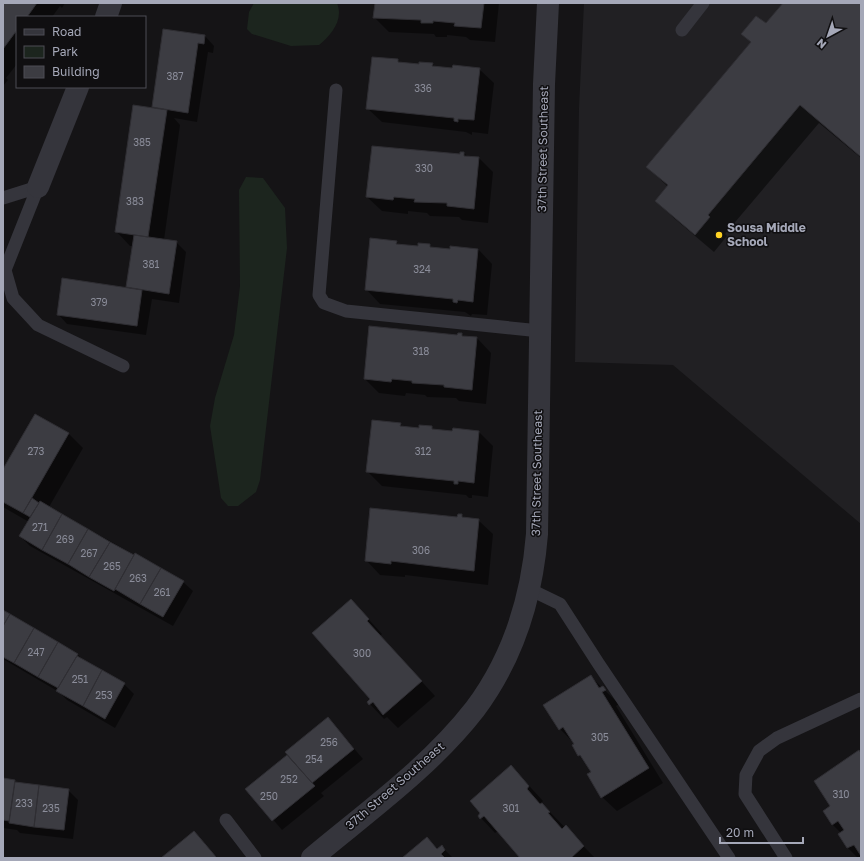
<svg xmlns="http://www.w3.org/2000/svg" width="864" height="861" font-family="'Golos Text',sans-serif">
	<style>
		.built { fill: #212023 }
		.green { fill: #1c251e }
		.shadow { fill: #0007 }
		.building { fill: #3c3c42; stroke: #2f2e33 }
		.lines { fill: none; stroke-linecap: round; stroke-linejoin: round }
		.service { stroke: #35353c; stroke-width: 13 }
		.minor { stroke: #35353c; stroke-width: 22 }
		.poi-dot { fill: #ffd324; stroke: #100f11; stroke-width: 1.5 }
		.labels { text-anchor: middle; stroke-width: 3; stroke-linejoin: round; paint-order: stroke }
		.number-label { font-size: 10px; fill: #8b8d9a }
		.street-label { font-size: 12px; fill: #a5a8b8; stroke: #100f11 }
		.poi-label { font-size: 12px; font-weight: bold; fill: #a5a8b8; stroke: #100f11; text-anchor: start }
	</style>
	<rect width="100%" height="100%" fill="#151416"/>
	<path class="built" d="M584 3H861V524L673 365 575 362 579 108Z"/>
	<path class="green" d="M254 3H337C344 20 331 35 319 45L291 46 252 34 247 29 249 12Z
		M246 177 263 178 285 208 287 248 260 480 256 492 238 506H228L221 498 210 426 215 398 234 335 240 286 239 190Z"/>
	<path class="shadow" d="M3 3H65L62 8 60 6 52 17H17V64L6 78 8 80 3 86Z
		M376 3H499L495 42 470 40 466 37 447 35V37H436L434 34 389 32 374 17Z
		M784 3H861V158L819 123 725 234 727 236 714 252 675 219 656 201 668 187 648 167 752 43 743 34 766 25Z
		M163 31 205 36 214 46 213 53 208 52 197 122 174 118 180 125 164 240 176 242 186 252 179 303 152 299 146 335 67 324 58 314 127 288 133 246H130L116 231 155 109 153 107Z
		M398 60 402 64H432L435 67 453 69H479L494 83 488 134 472 132V135L466 132 382 122 367 108Z
		M464 153 468 157 479 158 493 172 488 223 462 220 459 217 430 216 427 213 408 211V214L382 211 367 197Z
		M396 242 399 245 418 247 430 245 432 248 451 250V247L478 249 492 264 487 315 472 314 471 316 465 312 380 304 366 289Z
		M462 334 465 337 477 338 491 353 486 404 459 401 456 398 427 397 425 395 406 393 405 396 379 393 365 379Z
		M35 415 69 434 83 448 49 507 183 582 193 591 173 626 30 546 20 536 29 522 3 507V471Z
		M400 424 403 427 420 429 431 427 434 430 479 432 493 446 488 497 472 495V498H469L466 495 382 486 367 471Z
		M462 515 465 518 478 520 493 534 488 585 405 575V577L380 575 366 560Z
		M351 600 382 634 380 636 435 696 398 728 387 717 384 719 368 702 371 700Z
		M3 611 78 655 84 661 124 684 134 694 115 728 67 700 59 692 3 659Z
		M591 677 617 702 619 704 616 706 663 783 617 811 602 797 592 772 579 755 575 744 560 729Z
		M328 718 363 759 321 793 324 796 282 830 247 789 289 755Z
		M861 753V858H858L848 848 839 834 841 833 832 824 831 806Z
		M511 766 543 801 541 803 595 858H521L498 831 495 833 481 818 479 816Z
		M3 779 15 781 18 784 68 790 78 800 73 839 20 833 17 830 3 828Z
		M194 832 218 858H163Z
		M427 838 438 849 441 846 453 858H402Z"/>
	<path class="building" d="M3 3H37L27 17H17V30L3 49Z
		M375 3H484L481 28 454 26 455 23 433 21V23H421V20L373 18Z
		M783 3H861V157L800 105 708 215 710 217 695 235 655 201 668 185 646 167 751 42 741 34 756 16 766 23Z
		M163 29 205 35 204 44 198 43 188 113 152 107Z
		M372 57 398 59V62L419 64V62L433 63 432 66 452 68 453 65 480 68 474 120 458 119V122L454 121V118L366 109Z
		M133 105 167 110 148 237 115 232Z
		M372 146 460 154V152H464V156L479 157 474 209 447 206V203L414 202 415 199 394 197 393 200 366 197Z
		M134 235 177 241 169 294 126 287Z
		M370 238 397 241 396 244 418 246V243L430 244V247L450 249V246L478 249 473 302 458 300 457 303 453 302V299L365 290Z
		M62 278 142 290 137 326 57 315Z
		M369 326 457 335 458 333H462V336L477 337 472 390 444 387V385L412 383V381L392 379 391 382 364 379Z
		M35 414 69 433 23 513 3 502V469Z
		M372 420 401 423 400 426 419 428V425L432 426V429L452 431 453 428 479 431 474 483 458 481V484H454V481L366 472Z
		M32 498 39 503 30 517 23 513Z
		M40 501 62 514 42 550 19 536Z
		M370 508 457 517 458 514H462V517L479 519 474 571 391 561V564L365 561Z
		M62 514 88 529 68 564 42 550Z
		M88 529 110 542 89 577 68 564Z
		M110 542 134 555 114 591 89 577Z
		M135 553 161 568 140 604 115 589Z
		M161 568 184 581 163 617 140 604Z
		M351 599 369 619 367 621 422 681 383 715 373 702 369 705 367 702 370 699 312 633Z
		M3 610 10 614 3 626Z
		M10 614 34 628 14 663 3 657V626Z
		M34 628 58 642 38 677 14 663Z
		M58 642 78 654 58 688 38 677Z
		M77 656 102 670 83 706 56 691Z
		M102 670 125 683 105 719 83 706Z
		M591 675 599 688 603 686 606 690 602 692 649 768 601 798 587 774 591 772 580 755 578 756 572 745 574 744 563 727 559 730 543 705Z
		M328 717 354 749 312 783 285 752Z
		M859 750 861 753V856L854 845 847 848 838 834 844 830 838 821 832 825 823 811 830 806 814 781Z
		M287 755 315 786 272 821 245 789Z
		M511 765 529 786 527 789 540 804 542 803 550 812 548 813 562 829 566 825 584 846 571 858H520L484 816 480 819 478 816 480 813 470 801Z
		M3 778 15 780 9 821 3 820Z
		M15 782 39 785 34 827 9 823Z
		M39 785 69 789 64 830 34 827Z
		M194 831 217 858H161L177 845Z
		M427 837 437 849 442 845 445 850 441 854 445 858H402Z"/>
	<g class="lines">
		<path class="service" d="M682 30 703 3
			M336 90 319 295 324 303 346 311 540 331
			M38 187 5 270 13 298 38 325 123 366
			M3 198 38 187
			M529 589 560 604 598 663 729 858
			M226 820 255 858
			M786 858 745 794 746 775 759 751 777 738 861 699"/>
		<path class="minor" d="M106 17 111 3
			M38 187 78 87
			M312 858C368 811 430 767 475 709 513 658 532 596 537 534L544 84 548 3"/>
	</g>
	<circle class="poi-dot" cx="719" cy="235" r="4"/>
	<g class="labels">
		<g class="number-label">
			<text x="175" y="80">387</text>
			<text x="423" y="92">336</text>
			<text x="142" y="146">385</text>
			<text x="424" y="172">330</text>
			<text x="135" y="205">383</text>
			<text x="151" y="268">381</text>
			<text x="422" y="273">324</text>
			<text x="99" y="306">379</text>
			<text x="421" y="355">318</text>
			<text x="36" y="455">273</text>
			<text x="423" y="455">312</text>
			<text x="40" y="531">271</text>
			<text x="65" y="543">269</text>
			<text x="421" y="554">306</text>
			<text x="89" y="557">267</text>
			<text x="112" y="570">265</text>
			<text x="138" y="582">263</text>
			<text x="162" y="596">261</text>
			<text x="36" y="656">247</text>
			<text x="362" y="657">300</text>
			<text x="80" y="683">251</text>
			<text x="104" y="699">253</text>
			<text x="600" y="741">305</text>
			<text x="329" y="746">256</text>
			<text x="314" y="763">254</text>
			<text x="289" y="783">252</text>
			<text x="841" y="798">310</text>
			<text x="269" y="800">250</text>
			<text x="24" y="807">233</text>
			<text x="51" y="812">235</text>
			<text x="511" y="812">301</text>
		</g>
		<g class="street-label">
			<text transform="translate(543 149) rotate(-89)" y="4">37th Street Southeast</text>
			<text transform="translate(537 473) rotate(-89)" y="4">37th Street Southeast</text>
			<text transform="translate(395 786) rotate(-41)" y="4">37th Street Southeast</text>
		</g>
		<g class="poi-label">
			<text x="727" y="232">Sousa Middle<tspan x="727" dy="14">School</tspan></text>
		</g>
	</g>
	<rect width="864" height="861" fill="none" stroke="#a5a8b8" stroke-width="8"/>
	<rect x="16" y="16" width="130" height="72" fill="#100f11" stroke="#4c4c54"/>
	<rect x="24" y="29" width="20" height="6" fill="#35353c" stroke="#4c4c54"/>
	<text x="52" y="36" font-size="12" fill="#a5a8b8">Road</text>
	<rect x="24" y="46" width="20" height="12" fill="#1c251e" stroke="#4c4c54"/>
	<text x="52" y="56" font-size="12" fill="#a5a8b8">Park</text>
	<rect x="24" y="66" width="20" height="12" fill="#3c3c42" stroke="#4c4c54"/>
	<text x="52" y="76" font-size="12" fill="#a5a8b8">Building</text>
	<g transform="translate(828 36) rotate(220)" stroke="#100f11" stroke-width="3" paint-order="stroke">
	<path d="M0-3L7 15L0 10L-7 15Z" fill="#a5a8b8"/>
	<text y="-6" font-size="11" font-weight="bold" text-anchor="middle" fill="#a5a8b8">N</text>
	</g>
	<path d="M720 837v6h83v-6" fill="none" stroke="#a5a8b8" stroke-width="2"/>
	<text x="726" y="837" font-size="12" fill="#a5a8b8" stroke="#100f11" stroke-width="3" paint-order="stroke">20 m</text>
</svg>
